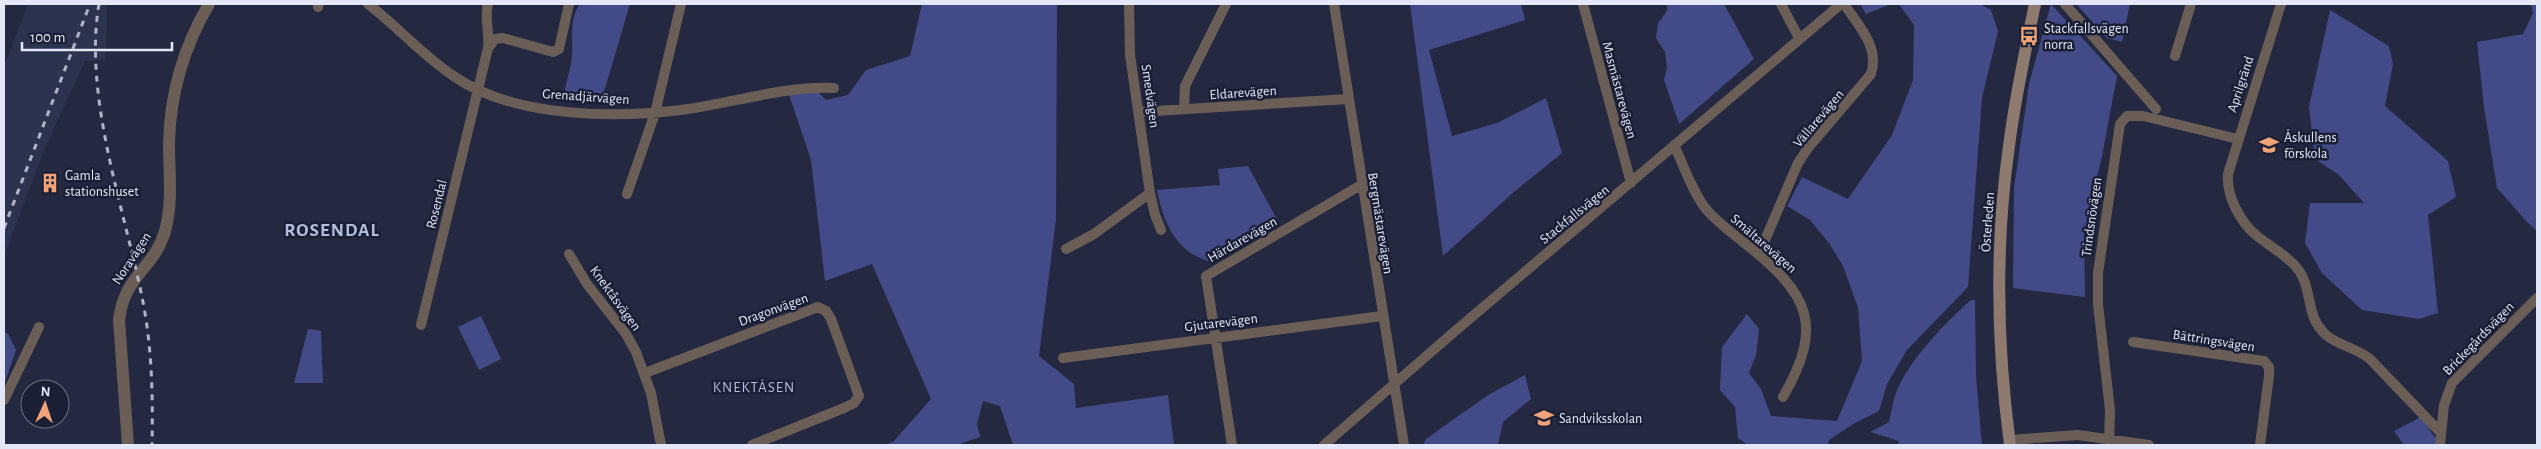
<svg xmlns="http://www.w3.org/2000/svg" width="2541" height="449" font-family="'Alegreya Sans',sans-serif">
	<style>
		.built { fill: #2d324f }
		.green { fill: #424b87 }
		.lines { fill: none; stroke-linecap: round; stroke-linejoin: round }
		.minor { stroke: #6b5e57; stroke-width: 10 }
		.tertiary { stroke: #6b5e57; stroke-width: 12 }
		.secondary { stroke: #8e7a6f; stroke-width: 12 }
		.rail { stroke: #afb3c5; stroke-width: 3; stroke-dasharray: 6 6; stroke-linecap: butt }
		.labels { text-anchor: middle; stroke-width: 5; stroke-linejoin: round; paint-order: stroke }
		.poi-label { font-size: 14px; fill: #e3e7f7; stroke: #1b1f36; text-anchor: start }
		.street-label { font-size: 14px; fill: #e3e7f7; stroke: #1b1f36 }
		.neighbourhood-label { font-size: 15px; letter-spacing: 1px; fill: #b5bcdb; stroke: #1b1f36 }
		.district-label { font-size: 19px; font-weight: bold; letter-spacing: 1px; fill: #b5bcdb; stroke: #1b1f36 }
	</style>
	<rect width="100%" height="100%" fill="#242941"/>
	<path class="built" d="M28 4H107L106 60 85 61 45 148 4 256V67Z"/>
	<path class="green" d="M580 4H630L601 102 564 95C566 82 571 68 572 55 573 37 569 19 580 4Z
		M922 4H1057L1056 219 1039 356 1074 384 1076 408 1168 395 1174 445H1013L1000 406 983 401 977 424 980 437 957 445H884L893 442 931 399 872 264 825 281 811 160 789 95 816 90 826 100 848 95 866 70 910 56Z
		M1410 4H1521L1525 20 1429 50 1452 136 1497 123 1546 98 1562 153 1515 191 1443 256Z
		M1667 4H1724L1754 59 1679 124 1664 80 1667 67 1665 52 1656 38 1658 23 1667 11Z
		M1860 4H1891L1866 14Z
		M1899 4H1980L1991 10 1998 31 1982 98 1968 287 1907 350 1887 384 1879 411 1853 424 1829 440 1828 445H1748L1738 438 1735 407 1720 390 1722 347 1747 314 1759 329 1756 355 1749 373 1761 389 1771 416 1837 421 1862 361 1858 308 1843 266 1829 243 1810 220 1787 206 1802 177 1848 199 1892 135 1913 80 1914 25Z
		M2051 4 2117 76 2102 156 2084 234 2085 297 2013 288 2014 188 2029 84Z
		M2076 4H2130L2122 42 2107 38Z
		M2531 4H2537V231L2528 223 2497 188 2484 107 2477 42 2523 34 2533 13Z
		M2330 10 2389 46 2393 64 2385 106 2448 161 2456 197 2428 215 2438 313 2419 319 2362 310 2322 273 2305 243 2310 203H2364L2339 175 2315 159 2309 107Z
		M1248 166 1279 223 1213 262C1177 255 1163 222 1157 190L1220 185 1218 169Z
		M1971 300H1975L1976 376 1982 445H1898L1899 441 1870 432 1889 422C1892 411 1893 398 1898 388 1912 357 1946 322 1971 300Z
		M481 316 501 359 479 370 458 327Z
		M308 329 321 331 323 383H294Z
		M4 331 8 334 16 350 4 385Z
		M1525 375 1531 399 1503 422 1498 445H1423L1426 439 1488 395Z
		M2421 417 2438 442V445H2404L2394 431Z"/>
	<g class="lines">
		<path class="minor" d="M368 4C398 27 423 56 455 77 515 118 618 119 688 109 736 102 785 86 834 88
			M1129 4 1130 55 1150 193 1155 215 1161 230
			M1334 4 1404 445
			M1583 4 1631 183
			M1781 4 1799 38
			M2065 4 2156 109
			M2281 4 2228 174C2226 195 2240 222 2256 235 2270 247 2289 256 2300 272 2313 292 2305 316 2326 335 2339 346 2357 348 2370 359L2439 431
			M318 7 319 4
			M489 47 495 39 503 38 553 52 559 49 569 4
			M2175 56 2191 4
			M1184 109 1185 86 1226 4
			M1139 112 1348 99
			M1674 145C1684 166 1692 191 1706 209 1718 223 1733 234 1747 245 1808 294 1825 324 1783 397
			M627 194 655 113 681 4
			M1066 249 1094 234 1150 193
			M569 254 587 284 626 334 636 352 651 393 661 445
			M1759 254 1798 163 1808 148 1871 74C1880 47 1858 25 1844 4
			M421 325 488 48C490 33 484 18 488 4
			M2133 342 2264 361 2269 367V376L2260 445
			M1063 358 1382 316
			M645 373 818 307 826 311 831 319 859 396 854 403 844 408 752 445
			M4 400 39 327
			M2009 440 2078 435 2149 445
			M1232 445 1206 276 1361 185
			M1324 445 1454 332 1841 4
			M2109 445 2110 410 2098 304V273L2120 124 2127 116H2143L2238 139
			M2440 445 2444 405 2452 383 2537 298"/>
		<path class="tertiary" d="M128 445 119 320C124 275 155 268 165 231 173 202 169 173 169 144 170 93 183 48 209 4"/>
		<path class="secondary" d="M2010 445C1997 347 1995 244 2009 146 2015 98 2025 51 2035 4"/>
		<path class="rail" d="M99 4C83 97 125 210 143 302 152 348 153 398 152 445
			M4 228 90 4"/>
	</g>
	<defs>
		<symbol id="bus-bare" viewBox="-9 -9 18 18"><path d="M-5-6H5V4H4V6H2V4H-2V6H-4V4H-5ZM-3.5-4V0h7V-4ZM-3.5 1.2v1.5H-2V1.2ZM2 1.2v1.5H3.5V1.2Z" fill="#efa377" stroke="#1b1f36" stroke-width="2.5" paint-order="stroke"/></symbol>
		<symbol id="school-bare" viewBox="-9 -9 18 18"><path d="M0-5L7-2L0 1L-7-2ZM-4 1L0 2.5L4 1V4Q0 6-4 4Z" fill="#efa377" stroke="#1b1f36" stroke-width="2.5" paint-order="stroke"/></symbol>
		<symbol id="building-bare" viewBox="-9 -9 18 18"><path d="M-4-6H4V6H1V3H-1V6H-4ZM-2.5-4.3h1.7v1.8h-1.7ZM.8-4.3h1.7v1.8H.8ZM-2.5-1h1.7V.8h-1.7ZM.8-1h1.7V.8H.8Z" fill="#efa377" stroke="#1b1f36" stroke-width="2.5" paint-order="stroke"/></symbol>
	</defs>
	<g fill-rule="evenodd">
		<use href="#bus-bare" x="2015" y="22" width="28" height="28"/>
		<use href="#school-bare" x="2255" y="131" width="28" height="28"/>
		<use href="#building-bare" x="36" y="169" width="28" height="28"/>
		<use href="#school-bare" x="1530" y="404" width="28" height="28"/>
	</g>
	<g class="labels">
		<g class="poi-label">
			<text x="2044" y="33">Stackfallsvägen<tspan x="2044" dy="16">norra</tspan></text>
			<text x="2284" y="142">Åskullens<tspan x="2284" dy="16">förskola</tspan></text>
			<text x="65" y="180">Gamla<tspan x="65" dy="16">stationshuset</tspan></text>
			<text x="1559" y="423">Sandviksskolan</text>
		</g>
		<g class="street-label">
			<text transform="translate(2240 84) rotate(-72)" y="5">Aprilgränd</text>
			<text transform="translate(1620 90) rotate(75)" y="5">Masmästarevägen</text>
			<text transform="translate(1243 92) rotate(-4)" y="5">Eldarevägen</text>
			<text transform="translate(586 96) rotate(4)" y="5">Grenadjärvägen</text>
			<text transform="translate(1151 96) rotate(82)" y="5">Smedvägen</text>
			<text transform="translate(1818 118) rotate(-50)" y="5">Vällarevägen</text>
			<text transform="translate(436 204) rotate(-76)" y="5">Rosendal</text>
			<text transform="translate(1574 214) rotate(-39)" y="5">Stackfallsvägen</text>
			<text transform="translate(2091 217) rotate(-82)" y="5">Trindsnövägen</text>
			<text transform="translate(1987 222) rotate(-86)" y="5">Österleden</text>
			<text transform="translate(1381 223) rotate(81)" y="5">Bergmästarevägen</text>
			<text transform="translate(1242 239) rotate(-30)" y="5">Härdarevägen</text>
			<text transform="translate(1764 243) rotate(41)" y="5">Smältarevägen</text>
			<text transform="translate(131 258) rotate(-57)" y="5">Noravägen</text>
			<text transform="translate(616 298) rotate(54)" y="5">Knektåsvägen</text>
			<text transform="translate(773 309) rotate(-20)" y="5">Dragonvägen</text>
			<text transform="translate(1221 322) rotate(-7)" y="5">Gjutarevägen</text>
			<text transform="translate(2478 338) rotate(-46)" y="5">Brickegårdsvägen</text>
			<text transform="translate(2214 340) rotate(9)" y="5">Bättringsvägen</text>
		</g>
		<g class="neighbourhood-label">
			<text x="754" y="392">KNEKTÅSEN</text>
		</g>
		<g class="district-label">
			<text x="332" y="236">ROSENDAL</text>
		</g>
	</g>
	<rect width="2541" height="449" fill="none" stroke="#e3e7f7" stroke-width="10"/>
	<g transform="translate(45 404) rotate(3)"><circle r="24" fill="#1b1f36" stroke="#6b6f83"/>
	<path d="M0-4L9 19L0 12L-9 19Z" fill="#efa377"/>
	<text y="-8" font-size="14" font-weight="bold" text-anchor="middle" fill="#e3e7f7">N</text>
	</g>
	<path d="M22 42v8h150v-8" fill="none" stroke="#e3e7f7" stroke-width="2.5"/>
	<text x="30" y="42" font-size="15" fill="#e3e7f7" stroke="#1b1f36" stroke-width="4" paint-order="stroke">100 m</text>
</svg>
